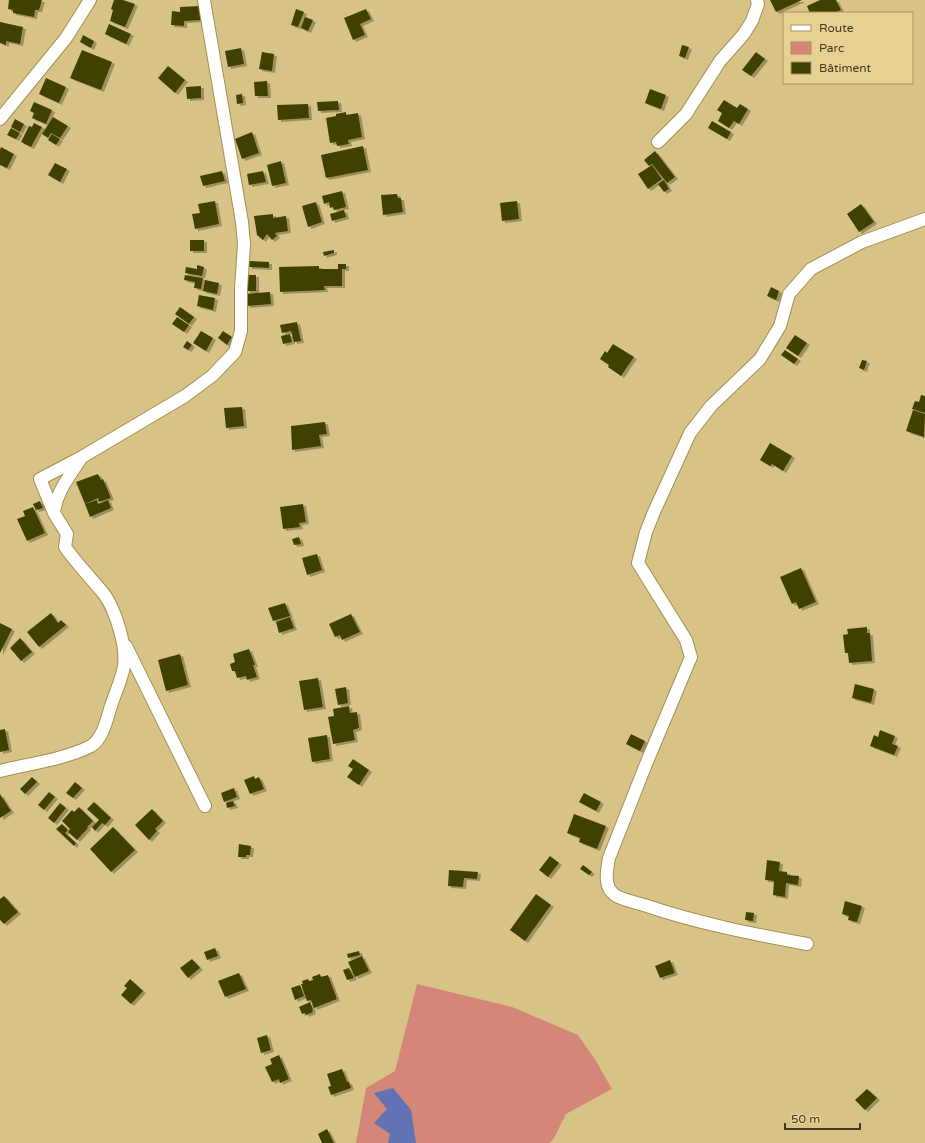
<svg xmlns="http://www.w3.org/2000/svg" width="925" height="1143" font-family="'Varela Round',sans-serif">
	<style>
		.green { fill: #d48678 }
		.water { fill: #6173b3 }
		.building { fill: #404100; filter: url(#shadow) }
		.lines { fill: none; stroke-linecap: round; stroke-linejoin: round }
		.minor-casing { stroke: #a48f53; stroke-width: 14 }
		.minor { stroke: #fff; stroke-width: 12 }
	</style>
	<defs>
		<filter id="shadow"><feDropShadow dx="3" dy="2" stdDeviation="0" flood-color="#0004"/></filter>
	</defs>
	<rect width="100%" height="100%" fill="#d8c386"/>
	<path class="green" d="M417 984 512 1007 578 1035 596 1061 612 1089 566 1114 553 1140 549 1143H356L366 1088 395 1071Z"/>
	<path class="water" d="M393 1088 411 1110 416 1143H388L390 1134 374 1123 387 1109 374 1093Z"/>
	<path class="building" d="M9 0H42L39 10H35L34 17 13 13V10L8 9Z
		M114 0H123L135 4 125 27 110 21 113 10 111 9Z
		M770 0H802L776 12Z
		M820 0H836L841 10 834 13H810L807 6Z
		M201 6V20L184 21V26L171 25 172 11 180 12V7Z
		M296 9 304 12 298 27 291 25Z
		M366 9 371 19 360 24 365 35 353 40 344 18Z
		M305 17 313 20 308 31 301 28Z
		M0 22 23 27 20 44 6 41V45L0 43Z
		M109 24 131 34 126 44 105 34Z
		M83 35 94 41 91 48 80 42Z
		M682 45 689 47 685 58 679 56Z
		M241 48 244 64 228 67 225 51Z
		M82 50 112 62 101 90 70 78Z
		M262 52 274 54 272 71 259 69Z
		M756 52 765 59 751 76 742 70Z
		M168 66 185 80 175 93 158 78Z
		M46 78 66 87 59 103 39 94Z
		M267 81 268 96H255L254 82Z
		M201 86V98L187 99 186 87Z
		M650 89 666 95 661 109 645 103Z
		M242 94 243 103 237 104 236 95Z
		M724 100 737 108 740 104 748 109 739 124 734 121 729 128 718 121 722 113 717 110Z
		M338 101 339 110 318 111 317 102Z
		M34 102 52 110 46 124 32 118 34 113 30 111Z
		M308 104 309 118 278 120 277 105Z
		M346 112V115L358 113 362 137 348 140 349 144 337 146 336 142 330 143 326 118 336 116V114Z
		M53 117 68 126 60 138 51 133 48 138 42 134Z
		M15 119 24 124 20 132 11 127Z
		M712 121 731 132 727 139 708 128Z
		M34 123 42 127 31 147 21 142 29 126 32 127Z
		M11 128 20 133 16 139 7 135Z
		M252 132 259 153 242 159 235 139Z
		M52 134 60 139 56 145 48 140Z
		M363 146 368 170 326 178 321 155Z
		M1 147 14 154 7 168 0 165V150Z
		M655 151 675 177 667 183 652 164 649 166 644 160Z
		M281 161 286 183 272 186 267 165Z
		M55 163 67 169 60 182 48 175Z
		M652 165 662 179 648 189 638 174Z
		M222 171 225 181 203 186 200 176Z
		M263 171 266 182 249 185 247 174Z
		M664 180 669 189 664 192 658 184Z
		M342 191 346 207 334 210 333 207 330 208 329 202 324 204 322 196Z
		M397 194 398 198H401L403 212 383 215 381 195Z
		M215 201 219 224 195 229 192 214 200 213 198 204Z
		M517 201 519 219 502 221 500 203Z
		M316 202 322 222 308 227 302 206Z
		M861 204 874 222 859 232 847 214Z
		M344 210 346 217 332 221 330 214Z
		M273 214V218L286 216 288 231 275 233 277 236 272 240 267 234 263 240 257 235 254 216Z
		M190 240H204V251H190Z
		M334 250V253L324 256 323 252Z
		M249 261 269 262V268L249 267Z
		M338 264H346V269H342V286H324L325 290 280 292 279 267 319 266V269H338Z
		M197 265 204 267 202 276 185 273 186 267 197 269Z
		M185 275 203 278 201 289 194 288 195 282 184 280Z
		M247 275H256V291H247Z
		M205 280 219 283 217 294 203 291Z
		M771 287 779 291 776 300 767 296Z
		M270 292 271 304 247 306 245 294Z
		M199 295 215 298 213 310 197 306Z
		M180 307 194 317 189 324 175 314Z
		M177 317 189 325 184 332 172 324Z
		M297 322 301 341 294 342 291 331 282 333 280 325Z
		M201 331 213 338 206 351 193 343Z
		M223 331 232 337 227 345 218 338Z
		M290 334 292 342 283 344 281 336Z
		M795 335 807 343 798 356 786 348Z
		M187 341 192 345 188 350 183 347Z
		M613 344 634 357 621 376 608 367 609 365 600 359 605 351 607 353Z
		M785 350 798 359 794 364 781 355Z
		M862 360 867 361 864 370 859 368Z
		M921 395 925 396V413L912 409 915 401 919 402Z
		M242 407 244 426 226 428 224 408Z
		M913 410 925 414 924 437 906 431Z
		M325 422 327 434 319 435 321 446 292 450 291 426Z
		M770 443 792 456 783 471 772 464 770 466 760 460Z
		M98 474 101 480 103 479 111 498 99 502 98 498 85 504 76 482Z
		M97 500 98 504 108 500 111 508 90 517 85 504Z
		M40 501 43 508 36 510 33 504Z
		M303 504 306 522 299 523 300 527 283 529 280 507Z
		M33 507 45 533 27 541 17 519 25 516 23 511Z
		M299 537 301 544 294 545 292 539Z
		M317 554 322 570 307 575 302 558Z
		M801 568 816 602 799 609 796 602 792 604 780 577Z
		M285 603 290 616 273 621 268 608Z
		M51 613 58 623 61 620 66 625 39 647 27 632Z
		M351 614 360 632 342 640 340 635 335 637 329 624Z
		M290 617 294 628 279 633 276 622Z
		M0 623 12 629 0 653Z
		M867 627V633H870L872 661 849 663 848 653H845L843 635 848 634 847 629Z
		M20 638 32 652 21 661 10 648Z
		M249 649 255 665H253L257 677 247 680 246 676 237 678 235 671H232L230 664 235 662 233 654Z
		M180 654 188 685 166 691 158 660Z
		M318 678 323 707 304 710 299 681Z
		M855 684 874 689 871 703 852 698Z
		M346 687 348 703 338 705 335 689Z
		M349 706 350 713 357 712 359 728 353 730 355 740 333 744 328 717 334 716 333 709Z
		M5 729 9 750 0 752V730Z
		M880 730 895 736 892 744 898 746 894 755 870 746 874 735 878 737Z
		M631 734 645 741 640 751 626 744Z
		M327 735 330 759 312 762 308 738Z
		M353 759 369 770 359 785 347 777 353 769 348 766Z
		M254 776 255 779 259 777 264 789 250 794 244 780Z
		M32 777 37 782 25 794 20 789Z
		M75 782 82 788 73 798 66 793Z
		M234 788 237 797 224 802 221 793Z
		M49 792 55 797 44 810 38 805Z
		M584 793 601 802 596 811 579 802Z
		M0 794 11 811 0 818Z
		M233 801 235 806 227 808 226 803Z
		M94 802 111 818 105 825 102 823 95 831 92 827 99 820 87 809Z
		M60 803 66 808 54 823 48 818Z
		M79 807 93 821 87 827 88 828 77 840 68 832 70 829 62 821 72 810 74 812Z
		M152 809 163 821 155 829 157 831 149 840 135 825Z
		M574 814 606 826 597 849 579 842 580 838 567 833Z
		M62 824 68 830 65 833 76 843 74 846 56 829Z
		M113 827 135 850 111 872 90 849Z
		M239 844 251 846 250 855H246V857H238Z
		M550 856 559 863 548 877 539 870Z
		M767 860 780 862 779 871 787 872V875L799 876 798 885 786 883 785 897 773 895 774 881 765 880Z
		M583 865 592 872 589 875 580 869Z
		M449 870 478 872 477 879 464 878 463 887 448 886Z
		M536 894 551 905 525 941 510 930Z
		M4 896 18 912 4 924 0 920V899Z
		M845 901 862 906 857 922 848 920 849 916 842 914Z
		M746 912 754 913 753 921 745 920Z
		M215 948 218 956 207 960 204 952Z
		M359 951 360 955 348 958 347 954Z
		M362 956 369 971 355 977 348 962Z
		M192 959 200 968 188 978 180 968Z
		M670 960 675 973 660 978 655 966Z
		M349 968 354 978 347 980 343 970Z
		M239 973 246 989 225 997 218 981Z
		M320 974 321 977 328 975 337 999 314 1008 311 1000 307 1001 301 984H303L302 981 308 979 309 981 313 980 312 977Z
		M130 979 143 991 131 1004 121 995 127 988 124 986Z
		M300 985 304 996 295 1000 291 988Z
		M310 1002 313 1010H312L313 1012 306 1015 305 1013 302 1014 299 1007Z
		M267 1035 271 1050 261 1053 257 1038Z
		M279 1055 289 1079 280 1083 279 1079 272 1082 265 1067 272 1064 270 1059Z
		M342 1069 347 1082H349L351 1088 331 1095 328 1087 331 1086 327 1074Z
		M867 1089 877 1098 865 1110 855 1100Z
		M327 1129 334 1143H322L318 1134Z"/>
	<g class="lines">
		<defs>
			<path id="minor" d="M0 119 66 38 90 0
				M658 142 686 114 720 61 743 35 752 21 758 4 757 0
				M54 513 40 479 82 457 185 396 212 376 235 352 241 331V289L244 244 242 222 204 0
				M126 646 205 806
				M0 771C28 764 66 759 91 746 103 739 107 718 111 706 115 693 122 679 124 666 127 646 115 609 104 594 91 578 77 564 65 547L67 534 54 513C56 492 70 476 81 458
				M807 944C752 934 697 923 644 905 637 903 620 899 615 895 603 887 607 870 609 858L646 764 691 657 686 640 638 563 646 532 654 512 690 433 711 406 760 359 780 326 789 294 811 269 862 242 925 219"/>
		</defs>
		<use href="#minor" class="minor-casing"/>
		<use href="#minor" class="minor"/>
	</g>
	<rect x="783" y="12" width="130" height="72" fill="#e6d092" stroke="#a59465"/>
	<rect x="791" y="25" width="20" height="6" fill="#ffffff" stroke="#a59465"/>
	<text x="819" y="32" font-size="12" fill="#433b21">Route</text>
	<rect x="791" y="42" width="20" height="12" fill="#d48678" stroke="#a59465"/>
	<text x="819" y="52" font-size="12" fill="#433b21">Parc</text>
	<rect x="791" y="62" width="20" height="12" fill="#404100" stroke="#a59465"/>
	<text x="819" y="72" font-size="12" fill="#433b21">Bâtiment</text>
	<path d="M785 1123v6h75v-6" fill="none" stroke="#433b21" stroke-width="2"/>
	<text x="791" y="1123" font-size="12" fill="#433b21" stroke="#e6d092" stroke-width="3" paint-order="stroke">50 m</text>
</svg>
